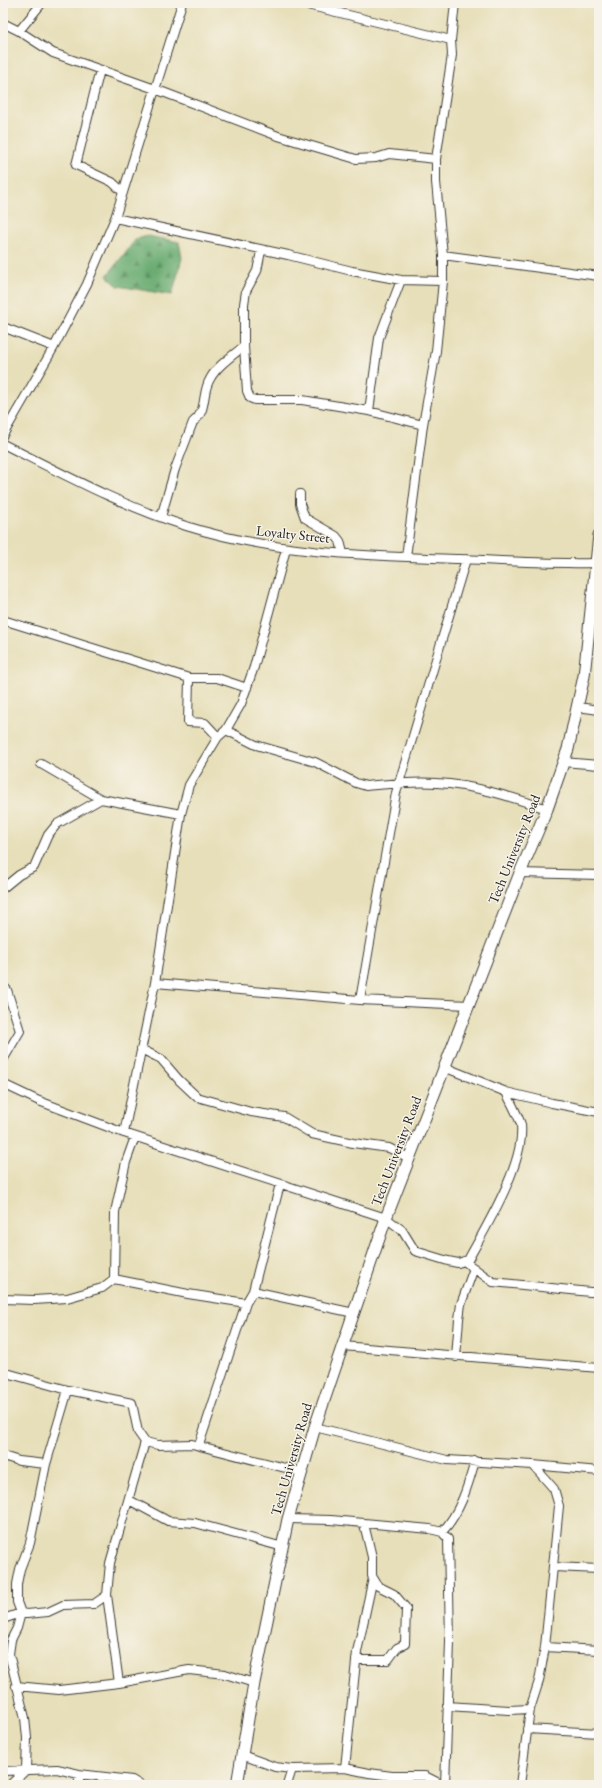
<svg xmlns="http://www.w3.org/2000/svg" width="602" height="1788" font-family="'EB Garamond',serif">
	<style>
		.forest { fill: url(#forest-firs); stroke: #426446 }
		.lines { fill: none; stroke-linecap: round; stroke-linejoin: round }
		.street-casing { stroke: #3a3934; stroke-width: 10 }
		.secondary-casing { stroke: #3a3934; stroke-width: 13 }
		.street { stroke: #fff; stroke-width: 8 }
		.secondary { stroke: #fff; stroke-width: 11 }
		.labels { text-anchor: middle; stroke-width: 3; stroke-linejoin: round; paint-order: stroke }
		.street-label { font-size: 14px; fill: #1c1c1c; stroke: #f7f3e8 }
	</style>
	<defs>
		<pattern id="forest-firs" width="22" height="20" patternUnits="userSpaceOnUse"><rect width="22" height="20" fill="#67ab70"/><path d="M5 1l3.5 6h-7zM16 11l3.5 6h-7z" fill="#548a5b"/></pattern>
	</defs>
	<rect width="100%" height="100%" fill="#f7f3e8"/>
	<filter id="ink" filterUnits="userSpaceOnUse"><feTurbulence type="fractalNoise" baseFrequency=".025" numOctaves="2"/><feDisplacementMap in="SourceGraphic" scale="8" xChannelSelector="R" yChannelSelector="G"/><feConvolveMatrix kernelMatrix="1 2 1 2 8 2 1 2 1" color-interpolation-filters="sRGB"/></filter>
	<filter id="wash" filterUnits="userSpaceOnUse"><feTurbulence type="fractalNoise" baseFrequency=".012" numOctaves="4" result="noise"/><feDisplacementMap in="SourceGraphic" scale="16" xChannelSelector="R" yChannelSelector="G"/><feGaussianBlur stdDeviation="0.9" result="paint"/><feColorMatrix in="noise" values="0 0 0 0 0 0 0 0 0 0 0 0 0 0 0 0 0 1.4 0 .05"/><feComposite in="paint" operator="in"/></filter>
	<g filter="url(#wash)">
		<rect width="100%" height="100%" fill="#e7dfb9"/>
		<path class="forest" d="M148 236 179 242 182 258 172 295 118 286 107 276 136 239Z"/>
	</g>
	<g filter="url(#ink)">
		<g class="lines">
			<defs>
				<path id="street" d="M299 3 451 40
					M3 23 19 31 53 53 155 89 278 136 356 159 376 158 389 154 436 159
					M19 31 42 3
					M100 70 76 165 112 182 123 192
					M115 218 288 255 352 271 401 280 443 281
					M261 251 257 271 246 291 244 304V346L247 391 250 398 255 400H302L369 411 423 425
					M443 255 599 276
					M3 327 54 347
					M369 411 379 338 401 280
					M3 435 54 347 87 284 115 218 182 3
					M3 444C63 474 122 506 186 526 275 554 368 556 460 559 506 561 553 564 599 563
					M300 494V504L305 518 336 536 340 541 343 553
					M161 517 175 469 193 422C208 411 201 394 210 379 217 366 232 356 244 346
					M406 557 423 425 436 351 443 281V255L436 182V159L452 55 451 40 455 3
					M3 620 189 678H217L247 688
					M189 678 188 722 205 723 218 737
					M578 707 599 710
					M226 730 256 745 315 762 356 783 366 786C389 784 414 781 437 783 474 785 512 797 547 809
					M563 762 599 765
					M41 764 101 799 181 814
					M520 873 599 875
					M3 888 19 875 34 867 48 835 57 824 101 799
					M155 983 360 1000 469 1005
					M3 986 7 990 20 1031 3 1060
					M360 1000 396 793 466 559
					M141 1049 161 1059 179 1080 197 1097 251 1112 284 1117 312 1134 353 1143 389 1148 409 1158
					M444 1067 506 1092 552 1103 599 1112
					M3 1084 39 1101 124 1133 386 1218 402 1230 415 1251 448 1261 458 1263 468 1260C486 1227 525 1163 521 1125 520 1119 509 1099 506 1092
					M124 1133 155 983 181 814 189 785 218 737 226 730 241 704 254 667 286 549
					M464 1261 493 1282 590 1292H599
					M114 1279 115 1212 126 1162 135 1137
					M253 1291 354 1313
					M3 1299 34 1300 67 1298 102 1288 114 1279 188 1294 246 1303 253 1291 280 1184
					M343 1346 599 1368
					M456 1357 459 1319 461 1304 474 1268
					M3 1372 68 1390 132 1403 138 1432 145 1442 158 1445 192 1444 301 1472
					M315 1427 447 1460 533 1465 554 1489 559 1506 545 1647 539 1681 530 1709 520 1785
					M199 1445 246 1303
					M3 1456 19 1461 46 1464
					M533 1465 599 1471
					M129 1500 168 1521 195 1523 283 1547
					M288 1519 331 1520 430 1529 442 1532 448 1539 450 1642 445 1785
					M442 1532C460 1513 468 1486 475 1461
					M554 1567 599 1569
					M3 1619 21 1613 27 1614 48 1612 63 1605 94 1604 107 1595
					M545 1647 599 1650
					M356 1660H388L397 1648 405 1644 406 1608 394 1594 378 1586 372 1576V1557L364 1524
					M119 1683 107 1595 110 1563 145 1442
					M16 1686 59 1690 119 1683 189 1670 225 1674 254 1683
					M447 1706 509 1710 530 1709
					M527 1729 599 1733
					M242 1755 275 1767 292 1769 345 1768 369 1773 392 1776H425L443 1785
					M345 1768 357 1652 373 1578
					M3 1771 57 1769 79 1774 132 1780 140 1785
					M10 1785 26 1770 27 1738 25 1718 9 1654 11 1640 17 1628 21 1613 17 1602V1584L20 1569 30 1543 46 1464 68 1390
					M79 1785V1774
					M287 1785 292 1769
					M391 1785 392 1776"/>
				<path id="secondary" d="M237 1785 254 1683 288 1519 315 1427 386 1218 520 873 547 809 568 749 584 676 599 535"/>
			</defs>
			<use href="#street" class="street-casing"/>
			<use href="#secondary" class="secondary-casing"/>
			<use href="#street" class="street"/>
			<use href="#secondary" class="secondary"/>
		</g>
	</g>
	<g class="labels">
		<g class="street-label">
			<text transform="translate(293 534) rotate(6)" y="5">Loyalty Street</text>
			<text transform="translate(514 849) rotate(-68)" y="5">Tech University Road</text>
			<text transform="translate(396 1151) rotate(-69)" y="5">Tech University Road</text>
			<text transform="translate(291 1459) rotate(-74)" y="5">Tech University Road</text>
		</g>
	</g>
	<rect width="602" height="1788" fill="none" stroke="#f7f3e8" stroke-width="16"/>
</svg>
